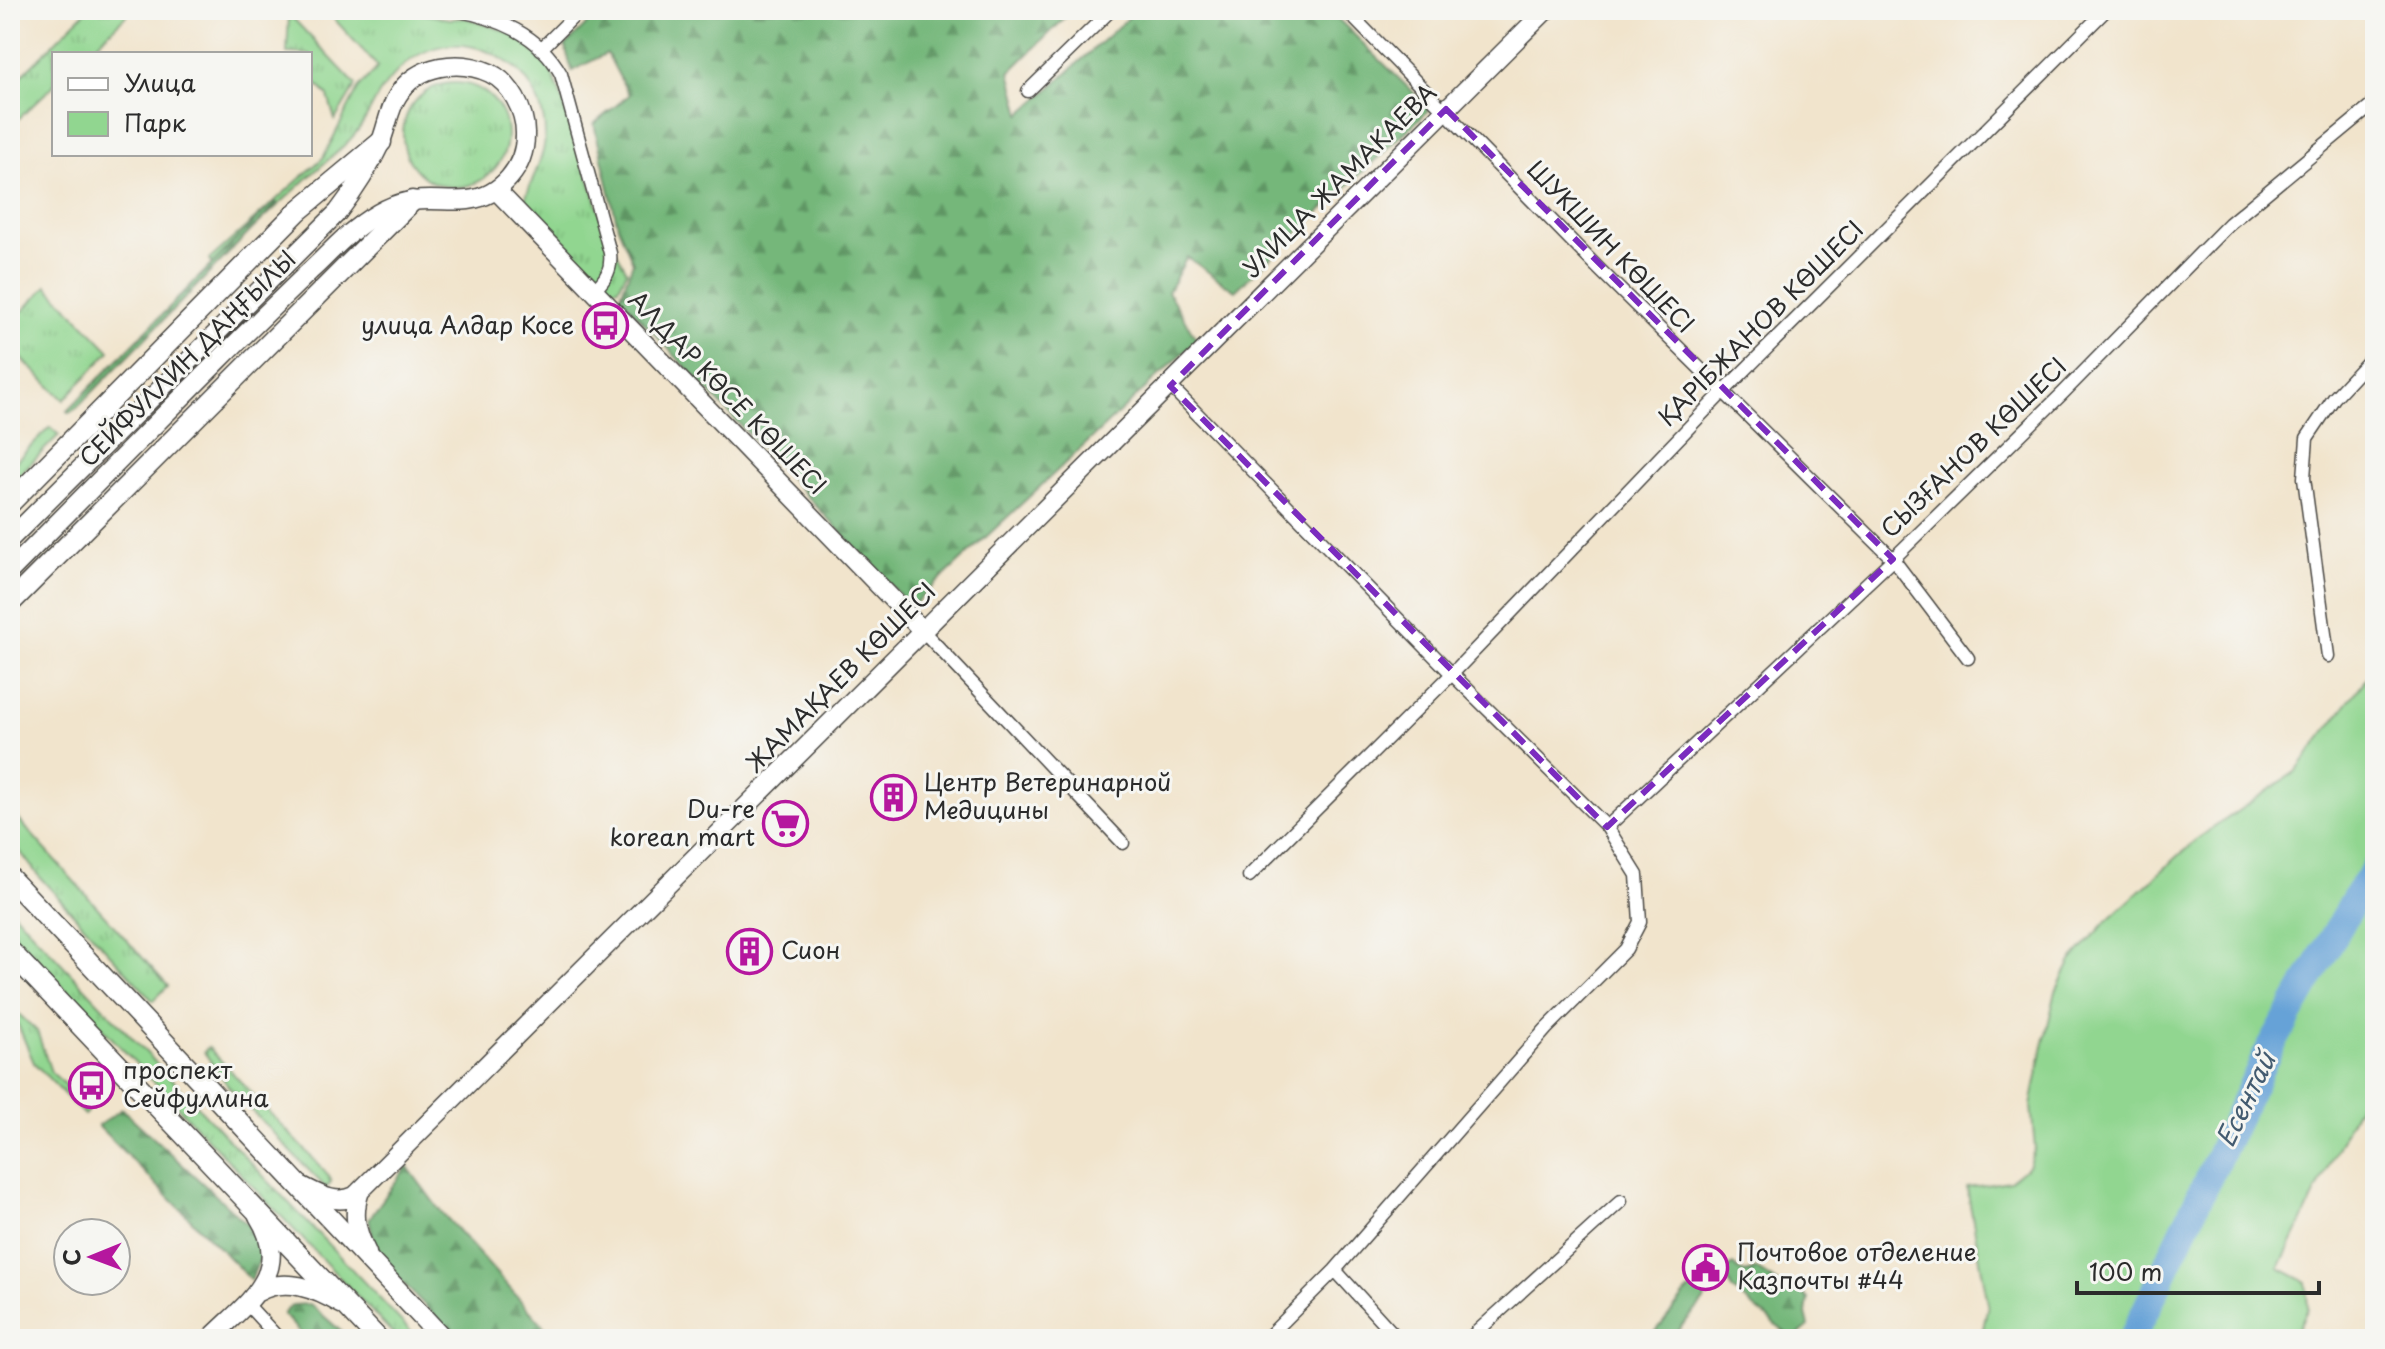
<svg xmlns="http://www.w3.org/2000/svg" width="2385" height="1349" font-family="'Playpen Sans',sans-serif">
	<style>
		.grass { fill: url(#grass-tufts); stroke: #5e805e; stroke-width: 2 }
		.forest { fill: url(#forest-firs); stroke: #507152; stroke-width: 2 }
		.park { fill: #91d690; stroke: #5e805e; stroke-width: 2 }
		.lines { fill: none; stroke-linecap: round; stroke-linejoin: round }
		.river { stroke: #66a2d7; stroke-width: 28 }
		.street-casing { stroke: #494743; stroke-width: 15 }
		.secondary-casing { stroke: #494743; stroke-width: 21 }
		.primary-casing { stroke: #494743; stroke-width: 23 }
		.street { stroke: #fff; stroke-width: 12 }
		.secondary { stroke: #fff; stroke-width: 18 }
		.primary { stroke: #fff; stroke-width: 20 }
		.marked { fill: none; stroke: #7b2cbf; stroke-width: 6; stroke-dasharray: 16 10; stroke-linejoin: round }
		.labels { text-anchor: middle; stroke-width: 6; stroke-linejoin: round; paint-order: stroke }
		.street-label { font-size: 24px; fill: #2b2b2b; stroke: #f6f6f2 }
		.poi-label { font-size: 24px; fill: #2b2b2b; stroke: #f6f6f2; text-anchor: start }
		.water-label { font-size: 26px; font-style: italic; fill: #435b70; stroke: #f6f6f2 }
	</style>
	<defs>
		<pattern id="grass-tufts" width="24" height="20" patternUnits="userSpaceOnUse" patternTransform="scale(2)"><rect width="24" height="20" fill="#91d690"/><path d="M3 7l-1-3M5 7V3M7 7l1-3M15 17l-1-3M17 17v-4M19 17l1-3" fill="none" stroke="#7db87c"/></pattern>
		<pattern id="forest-firs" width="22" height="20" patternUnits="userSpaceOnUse" patternTransform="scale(2)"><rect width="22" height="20" fill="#74b77a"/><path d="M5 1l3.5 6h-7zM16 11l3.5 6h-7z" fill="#5f9564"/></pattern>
	</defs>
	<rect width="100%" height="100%" fill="#f6f6f2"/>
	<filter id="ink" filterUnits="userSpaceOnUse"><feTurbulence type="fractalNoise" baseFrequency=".0125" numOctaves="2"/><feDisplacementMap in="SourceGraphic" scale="16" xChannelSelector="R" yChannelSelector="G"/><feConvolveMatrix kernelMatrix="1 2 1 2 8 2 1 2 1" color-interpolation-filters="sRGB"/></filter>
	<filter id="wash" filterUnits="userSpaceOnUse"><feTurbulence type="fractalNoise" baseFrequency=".006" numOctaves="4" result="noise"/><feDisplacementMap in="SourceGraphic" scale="32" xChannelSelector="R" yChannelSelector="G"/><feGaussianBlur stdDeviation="1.8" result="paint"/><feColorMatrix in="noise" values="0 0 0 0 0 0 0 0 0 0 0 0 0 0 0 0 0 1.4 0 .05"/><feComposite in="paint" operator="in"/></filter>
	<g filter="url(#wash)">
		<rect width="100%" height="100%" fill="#f1e4cc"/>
		<path class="grass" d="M87 10H132L86 54H54V85L10 127V87Z
			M326 10H403L450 19 466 18 520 36 551 71 573 126 607 235 627 271 619 287 604 291 524 202C530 185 538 168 543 151 550 123 537 86 515 68 467 31 420 39 384 87 373 101 367 120 355 134 343 149 325 162 311 175 278 205 245 236 212 266L210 259 323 158 358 89 378 67Z
			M289 14 356 85 335 120 328 96 310 77V54L287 53Z
			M403 135a52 52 0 1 1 104 0a52 52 0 1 1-104 0Z
			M47 286 110 351 64 400 10 347V324Z
			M50 427 59 435 10 484V467Z
			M10 810 168 986 153 1001 37 874 10 838Z
			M10 909 418 1339H398L10 931Z
			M10 1006 37 1031 51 1072 91 1108 84 1115 34 1063Z
			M208 1047 325 1171 331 1182 326 1188 229 1087 204 1052Z"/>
		<path class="forest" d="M601 10H1073L1010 72 1021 114 1137 10H1329L1430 109 1235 291 1187 257 1168 292 1197 340 911 607 620 297 633 262 618 227 594 124 629 95 607 53 572 71 565 46Z
			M273 202 277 203 275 206 77 408 69 413 67 411Z
			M122 1109 248 1225 261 1256 251 1280 98 1126Z
			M407 1166 438 1208 555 1339H458L377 1257 369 1219Z
			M1733 1265C1741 1273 1745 1275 1756 1269L1781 1285 1798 1289 1808 1299 1806 1314 1809 1326 1793 1339 1732 1289 1724 1271Z
			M1704 1287 1706 1296 1704 1301 1670 1339H1650L1688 1291Z
			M310 1304 350 1339H306L283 1314 292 1305Z"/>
		<path class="park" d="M2375 667V1086L2367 1087 2279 1268 2306 1282 2308 1308 2293 1339H1981L1988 1304 1967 1188 2009 1181 2028 1166 2035 1148 2031 1106 2042 1051 2056 991 2071 961 2107 921 2197 839 2295 772Z"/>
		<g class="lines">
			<path class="river" d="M2132 1339 2268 1052 2357 895 2375 868"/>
		</g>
	</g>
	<g filter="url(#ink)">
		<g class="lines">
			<defs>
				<path id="street" d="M455 10C498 18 539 34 561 74L610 253C612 270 606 278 595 290
					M1346 10 1598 268 1893 559 1968 658
					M541 49 580 10
					M1028 91 1111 10
					M1170 386 1452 674 1607 827 1637 875 1640 922 1626 949 1546 1029 1335 1270 1266 1339
					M923 631 1123 843
					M2328 656 2304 478 2307 438 2334 398 2375 354
					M1607 827 1893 559 2063 393 2230 223 2375 103
					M1249 876 1452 674 1722 393 2106 10
					M1335 1270 1398 1339
					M246 1303 279 1339
					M1469 1339 1621 1201"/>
				<path id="secondary" d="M496 190 923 631
					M10 539 338 212C354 191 368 170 379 146 387 129 388 110 398 95 417 64 460 59 490 73 511 83 525 111 525 133 526 167 501 196 468 200 449 202 431 198 413 201 392 203 370 217 354 230 338 242 325 258 310 271 279 301 249 330 219 360 149 430 80 500 10 571
					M302 1186C320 1195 336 1205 355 1196L1546 10
					M360 1191C352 1214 356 1231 367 1253
					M258 1292C285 1276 316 1289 341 1304
					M210 1339C247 1302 294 1273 258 1216"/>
				<path id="primary" d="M10 503 298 211 381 142
					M10 603 412 201
					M10 878 443 1339
					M10 951 378 1339"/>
			</defs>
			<use href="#street" class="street-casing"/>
			<use href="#secondary" class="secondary-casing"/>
			<use href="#primary" class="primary-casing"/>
			<use href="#street" class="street"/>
			<use href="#secondary" class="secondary"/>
			<use href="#primary" class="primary"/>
		</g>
	</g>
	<path class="marked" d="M1446 109 1893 559 1607 827 1170 386Z"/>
	<defs>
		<symbol id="bus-ring" viewBox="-11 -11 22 22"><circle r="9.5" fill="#f6f6f2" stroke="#b5179e" stroke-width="1.5"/><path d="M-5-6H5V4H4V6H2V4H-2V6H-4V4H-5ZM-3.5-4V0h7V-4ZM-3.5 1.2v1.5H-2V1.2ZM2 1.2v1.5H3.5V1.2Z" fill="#b5179e"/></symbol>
		<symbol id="building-ring" viewBox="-11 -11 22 22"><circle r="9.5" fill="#f6f6f2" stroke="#b5179e" stroke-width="1.5"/><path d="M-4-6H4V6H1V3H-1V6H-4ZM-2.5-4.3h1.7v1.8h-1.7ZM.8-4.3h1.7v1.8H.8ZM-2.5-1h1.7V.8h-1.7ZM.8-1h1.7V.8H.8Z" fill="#b5179e"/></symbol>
		<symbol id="supermarket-ring" viewBox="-11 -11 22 22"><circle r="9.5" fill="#f6f6f2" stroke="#b5179e" stroke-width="1.5"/><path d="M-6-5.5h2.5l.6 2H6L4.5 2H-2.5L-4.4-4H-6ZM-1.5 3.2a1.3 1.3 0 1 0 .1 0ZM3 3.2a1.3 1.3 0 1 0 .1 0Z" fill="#b5179e"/></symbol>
		<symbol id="civic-ring" viewBox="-11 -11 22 22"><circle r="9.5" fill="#f6f6f2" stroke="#b5179e" stroke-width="1.5"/><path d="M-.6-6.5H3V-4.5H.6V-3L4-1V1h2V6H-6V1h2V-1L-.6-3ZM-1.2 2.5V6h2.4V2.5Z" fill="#b5179e"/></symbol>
	</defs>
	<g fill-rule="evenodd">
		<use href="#bus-ring" x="580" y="300" width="51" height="51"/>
		<use href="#building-ring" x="868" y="772" width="51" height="51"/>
		<use href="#supermarket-ring" x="760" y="798" width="51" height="51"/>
		<use href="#building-ring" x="724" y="926" width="51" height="51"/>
		<use href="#bus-ring" x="66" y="1060" width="51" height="51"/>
		<use href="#civic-ring" x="1680" y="1242" width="51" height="51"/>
	</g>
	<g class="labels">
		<g class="street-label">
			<text transform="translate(1340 181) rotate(-45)" y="8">УЛИЦА ЖАМАКАЕВА</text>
			<text transform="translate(1610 247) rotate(46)" y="8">ШУКШИН КӨШЕСІ</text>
			<text transform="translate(1761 324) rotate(-45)" y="8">ҚАРІБЖАНОВ КӨШЕСІ</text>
			<text transform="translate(188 359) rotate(-45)" y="8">СЕЙФУЛЛИН ДАҢҒЫЛЫ</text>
			<text transform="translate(727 393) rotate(46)" y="8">АЛДАР КӨСЕ КӨШЕСІ</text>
			<text transform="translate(1974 448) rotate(-44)" y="8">СЫЗҒАНОВ КӨШЕСІ</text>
			<text transform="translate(841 678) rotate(-45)" y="8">ЖАМАҚАЕВ КӨШЕСІ</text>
		</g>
		<g class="poi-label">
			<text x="574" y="334" text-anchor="end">улица Алдар Косе</text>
			<text x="924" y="791">Центр Ветеринарной<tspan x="924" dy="28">Медицины</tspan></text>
			<text x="755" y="818" text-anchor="end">Du-re<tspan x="755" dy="28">korean mart</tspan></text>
			<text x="781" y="959">Сион</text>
			<text x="123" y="1079">проспект<tspan x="123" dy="28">Сейфуллина</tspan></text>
			<text x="1737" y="1261">Почтовое отделение<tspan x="1737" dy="28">Казпочты #44</tspan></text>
		</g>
		<g class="water-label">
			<text transform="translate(2246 1100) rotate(-64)" y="9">Есентай</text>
		</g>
	</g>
	<rect width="2385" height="1349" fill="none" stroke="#f6f6f2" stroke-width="40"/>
	<rect x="52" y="52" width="260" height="104" fill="#f6f6f2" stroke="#a5a5a2" stroke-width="2"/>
	<rect x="68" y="78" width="40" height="12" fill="#ffffff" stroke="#a5a5a2" stroke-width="2"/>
	<text x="124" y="92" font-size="24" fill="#2b2b2b">Улица</text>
	<rect x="68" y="112" width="40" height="24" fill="#91d690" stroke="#a5a5a2" stroke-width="2"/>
	<text x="124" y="132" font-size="24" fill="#2b2b2b">Парк</text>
	<g transform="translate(92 1257) rotate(269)"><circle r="38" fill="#f6f6f2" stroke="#a5a5a2" stroke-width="2"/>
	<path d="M0-6L14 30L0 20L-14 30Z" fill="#b5179e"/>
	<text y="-12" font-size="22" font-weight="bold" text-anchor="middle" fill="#2b2b2b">С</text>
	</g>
	<path d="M2077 1281v12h242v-12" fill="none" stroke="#2b2b2b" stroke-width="4"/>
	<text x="2089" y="1281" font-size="24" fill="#2b2b2b" stroke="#f6f6f2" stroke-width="6" paint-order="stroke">100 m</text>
</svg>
